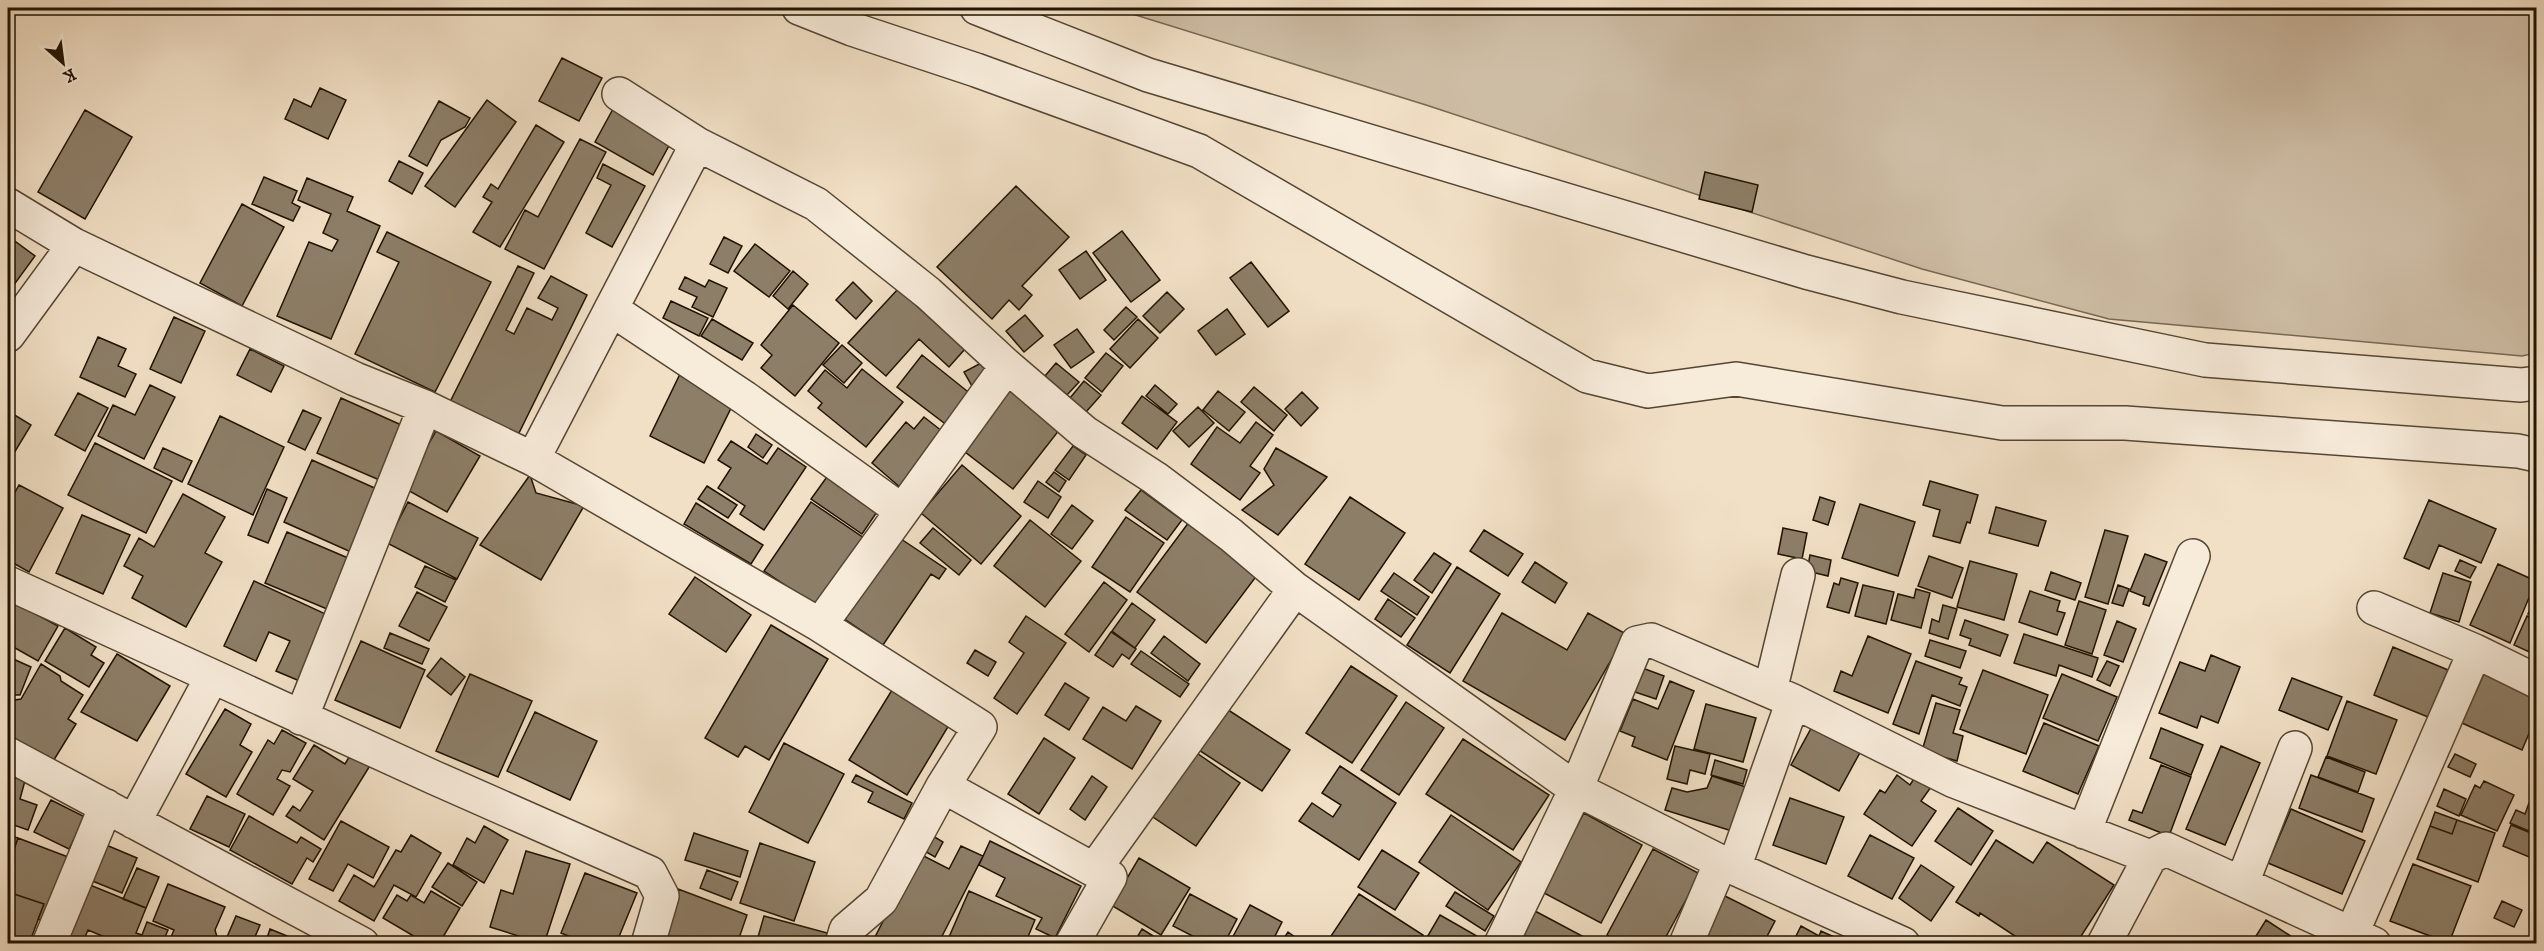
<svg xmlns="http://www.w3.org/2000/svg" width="2544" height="951" font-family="'IM FELL DW Pica',serif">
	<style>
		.green { fill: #cebda5; stroke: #776854; stroke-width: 1.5 }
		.building { fill: #8d7e68; stroke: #201302; stroke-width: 1.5 }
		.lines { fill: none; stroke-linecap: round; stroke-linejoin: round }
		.minor-casing { stroke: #544633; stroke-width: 36 }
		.minor { stroke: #f7ebda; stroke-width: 33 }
	</style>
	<rect width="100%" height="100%" fill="#f2e0c6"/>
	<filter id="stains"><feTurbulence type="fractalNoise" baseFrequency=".00333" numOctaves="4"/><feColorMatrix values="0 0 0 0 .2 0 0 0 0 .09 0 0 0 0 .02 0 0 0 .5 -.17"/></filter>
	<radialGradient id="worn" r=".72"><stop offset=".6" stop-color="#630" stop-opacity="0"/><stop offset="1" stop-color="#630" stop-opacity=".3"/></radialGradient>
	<path class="green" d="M1113 8H2536V353L2522 356 2109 319 1922 269 1426 105Z"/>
	<path class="building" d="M562 58 602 78 579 121 539 101Z
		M320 88 346 100 328 139 285 119 294 99 311 107Z
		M487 100 516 122 455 207 425 186Z
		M439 101 470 118 465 127 441 140 427 166 409 156Z
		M613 109 671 142 653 175 595 142Z
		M85 110 132 137 85 219 38 192Z
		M536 125 564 142 500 247 473 232 492 202 483 197 491 184 498 189Z
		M580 139 606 152 544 269 505 249 525 210 538 217Z
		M399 161 423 173 412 194 389 181Z
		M603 164 645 186 612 247 586 233 611 185 597 178Z
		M1705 172 1758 185 1752 212 1699 199Z
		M264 177 297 191 292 203 300 207 293 221 252 204Z
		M307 178 353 197 347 211 380 226 331 339 277 316 309 242 332 251 338 240 323 233 331 214 298 200Z
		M1016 186 1069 237 1022 286 1032 295 1019 310 1009 300 992 319 937 267Z
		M242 204 284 227 242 306 200 283Z
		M1122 231 1160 280 1131 302 1093 253Z
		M387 232 491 282 435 392 355 354 399 262 377 252Z
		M8 236 35 256 8 293Z
		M724 237 742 246 728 273 710 264Z
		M755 244 790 271 769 297 734 271Z
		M1086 251 1106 280 1080 299 1059 270Z
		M1251 262 1289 311 1268 327 1230 278Z
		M518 266 534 273 506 330 514 334 527 308 552 320 558 308 538 298 551 276 587 295 517 437 449 404Z
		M793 271 808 284 788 309 773 296Z
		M685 277 705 287 709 280 727 288 713 317 692 307 697 297 679 289Z
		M853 282 872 301 856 319 836 300Z
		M898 289 965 349 949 367 919 339 886 376 848 343Z
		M1167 292 1184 309 1160 333 1143 316Z
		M671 301 708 318 699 336 663 318Z
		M793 305 839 343 795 396 761 368 772 355 761 345Z
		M1126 307 1137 317 1114 340 1104 330Z
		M1227 309 1245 334 1216 355 1198 331Z
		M1025 315 1043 336 1024 352 1006 331Z
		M174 317 205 331 181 383 150 369Z
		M712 319 753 343 742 360 701 336Z
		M1138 319 1158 338 1130 368 1110 349Z
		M1077 329 1094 352 1071 368 1054 345Z
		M98 337 126 349 118 366 136 374 125 397 80 377Z
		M842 345 862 363 844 383 823 365Z
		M250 349 284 366 271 392 237 375Z
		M1106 353 1123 366 1102 392 1085 378Z
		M922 355 972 395 948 426 897 387Z
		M983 362 991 376 972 386 964 372Z
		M1056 363 1079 382 1067 395 1045 376Z
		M862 369 903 402 866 447 818 408 822 403 808 391 825 370 847 388Z
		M680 374 735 400 704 463 650 436Z
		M1084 381 1101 395 1086 412 1070 398Z
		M150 385 175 397 144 459 98 436 113 405 135 415Z
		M1155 385 1177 404 1168 414 1146 396Z
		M1254 387 1287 415 1274 431 1241 402Z
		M1006 388 1060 429 1013 489 960 448Z
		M1218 391 1245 412 1229 431 1203 410Z
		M1302 392 1318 408 1301 426 1285 409Z
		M78 393 108 408 85 451 55 435Z
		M1142 396 1177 422 1157 449 1122 423Z
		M341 398 408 428 384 482 317 453Z
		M1198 407 1214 423 1189 447 1173 431Z
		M303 410 321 418 305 450 288 442Z
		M8 411 31 425 8 463Z
		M220 416 284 447 253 515 188 484Z
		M924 417 947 435 902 489 872 463 906 422 914 429Z
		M1256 422 1273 435 1250 466 1260 473 1240 500 1191 464 1217 427 1240 443Z
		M436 431 480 456 447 512 404 488Z
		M756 434 772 445 763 458 748 447Z
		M731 441 767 464 778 448 806 467 764 530 740 514 745 506 718 488 731 468 718 460Z
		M95 443 172 481 146 533 68 495Z
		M1073 446 1086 455 1069 480 1055 470Z
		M163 448 192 461 182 482 154 468Z
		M1276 448 1327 477 1278 535 1242 510 1274 485 1264 469Z
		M312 460 379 490 351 552 284 522Z
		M962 465 1021 516 981 564 921 513Z
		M1054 472 1066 481 1059 492 1046 482Z
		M829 474 879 509 862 534 811 499Z
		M530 475 536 493 584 506 541 580 480 545Z
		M1038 481 1061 497 1048 518 1024 502Z
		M1930 481 1978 495 1970 523 1967 522 1960 543 1933 536 1940 510 1923 505Z
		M19 485 63 508 29 572 8 560V505Z
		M707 486 737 505 728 518 698 499Z
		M267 489 287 498 268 543 248 535Z
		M1141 490 1182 520 1167 540 1125 510Z
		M183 494 225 517 205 553 222 562 186 627 132 598 143 576 124 566 139 538 154 547Z
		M1350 497 1405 533 1359 600 1305 564Z
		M1820 497 1835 502 1828 525 1813 520Z
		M2429 500 2496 529 2481 563 2439 545 2429 569 2404 558Z
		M408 502 478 538 457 579 387 543Z
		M811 502 864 538 818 607 764 571Z
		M696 503 763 545 751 564 684 524Z
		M1860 504 1915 522 1898 576 1842 558Z
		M1072 505 1093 521 1072 549 1051 534Z
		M1996 507 2046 521 2038 546 1989 533Z
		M82 515 130 535 103 594 56 573Z
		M1126 517 1164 543 1130 592 1092 567Z
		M1030 520 1081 561 1045 607 994 566Z
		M1189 522 1258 574 1206 643 1137 592Z
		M933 528 971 560 959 575 920 543Z
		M1783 528 1807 533 1802 559 1778 554Z
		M1484 530 1523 554 1508 576 1470 551Z
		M2105 530 2128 536 2108 604 2085 597Z
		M287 532 348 558 327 609 265 583Z
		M895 535 946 569 939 579 931 574 883 645 840 616Z
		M1434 553 1451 564 1432 593 1414 580Z
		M2145 554 2167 562 2149 606 2143 604 2145 597 2130 591Z
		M1810 555 1831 560 1828 576 1807 571Z
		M1929 556 1963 568 1952 598 1918 586Z
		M2460 560 2476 567 2470 578 2455 571Z
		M1970 561 2017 574 2004 620 1957 607Z
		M1535 562 1567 583 1555 603 1522 582Z
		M2498 564 2536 581 2510 643 2470 625Z
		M425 566 456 580 445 602 415 587Z
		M1457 567 1500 594 1450 673 1407 645Z
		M2051 572 2081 583 2075 600 2045 590Z
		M1394 573 1429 597 1417 615 1381 591Z
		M2443 573 2471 582 2459 622 2430 613Z
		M695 577 751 615 726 652 669 614Z
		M1841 578 1858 583 1849 613 1827 607 1834 583 1839 585Z
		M254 581 332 617 302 682 276 671 290 641 269 632 256 661 224 646Z
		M1104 582 1127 600 1089 652 1065 634Z
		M1863 585 1894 592 1886 624 1855 616Z
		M2118 585 2129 589 2123 606 2112 603Z
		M1916 589 1930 593 1921 628 1891 620 1898 594 1914 598Z
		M2030 591 2060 601 2057 611 2065 613 2057 635 2019 622Z
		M417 592 447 607 429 641 399 626Z
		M2536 596V618L2528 614Z
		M8 599 58 626 38 661 8 644Z
		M1388 599 1415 618 1401 637 1375 619Z
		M2079 601 2106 610 2092 654 2065 645Z
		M1132 603 1155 620 1135 648 1112 631Z
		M1943 605 1957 609 1948 639 1929 633 1932 619 1939 622Z
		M1502 613 1567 650 1588 613 1626 634 1565 740 1463 681Z
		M1026 616 1066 643 1017 714 994 698 1024 653 1009 642Z
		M2527 616 2536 621V655L2514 645Z
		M1965 620 2008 635 2000 656 1969 645 1971 639 1960 635Z
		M2117 621 2136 629 2123 662 2104 655Z
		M771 625 828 659 769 760 745 746 738 757 705 738Z
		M65 628 96 647 91 655 104 663 89 687 45 661Z
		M1111 632 1136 649 1129 659 1122 654 1113 667 1095 655Z
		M390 633 429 649 422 664 384 648Z
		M2024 634 2098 658 2092 677 2059 665 2056 676 2014 663Z
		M1164 636 1200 664 1188 681 1151 653Z
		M1868 636 1911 654 1888 713 1834 691 1841 671 1852 676Z
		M1930 640 1966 651 1960 668 1925 656Z
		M361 641 425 670 400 728 335 700Z
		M2393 647 2448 670 2428 717 2374 695Z
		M975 650 996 662 988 676 967 663Z
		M1141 651 1189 684 1180 697 1131 664Z
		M117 654 170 686 137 741 81 712Z
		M2211 655 2240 667 2218 723 2201 716 2197 728 2159 713 2180 662 2205 671Z
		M11 658 31 667 20 695H8V663Z
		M441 658 465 677 451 695 427 676Z
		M1916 661 1962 678 1959 684 1967 687 1960 706 1932 695 1919 734 1893 724Z
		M2107 661 2119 666 2110 686 2097 680Z
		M41 664 60 676 61 681 83 695 68 719 76 724 52 763 8 743V701L21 699Z
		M1351 666 1397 696 1352 763 1306 733Z
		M1637 666 1664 676 1656 699 1629 690Z
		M2486 669 2536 692V717L2522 750 2462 723Z
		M1983 670 2048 695 2026 754 1960 729Z
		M470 674 532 701 498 777 436 751Z
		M2062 674 2117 697 2098 741 2043 718Z
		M2292 678 2342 697 2328 730 2279 710Z
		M1670 681 1694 691 1667 760 1632 746 1635 737 1620 731 1633 699 1658 709Z
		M1065 683 1089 698 1069 730 1045 715Z
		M892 690 949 725 907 795 849 760Z
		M2347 701 2397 720 2376 774 2327 756Z
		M1406 702 1444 728 1399 795 1361 770Z
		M1936 703 1960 710 1953 733 1963 736 1957 761 1922 751Z
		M1219 704 1290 750 1262 791 1191 745Z
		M1706 704 1756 718 1743 762 1694 749Z
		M1136 706 1161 721 1132 769 1083 739 1103 707 1126 721Z
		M225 709 251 724 240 745 252 752 226 797 186 774Z
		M535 712 597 741 570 800 507 771Z
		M1814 723 1862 749 1839 791 1791 765Z
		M2044 723 2099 746 2078 794 2023 771Z
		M2161 728 2203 745 2191 775 2150 758Z
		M282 730 306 743 290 772 282 770 277 779 290 786 273 815 237 794 268 740 274 744Z
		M1044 738 1075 758 1039 814 1008 794Z
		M1463 739 1549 795 1513 850 1426 794Z
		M784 743 844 774 808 843 749 812Z
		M314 745 345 764 352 752 371 764 324 840 286 816 293 806 300 811 313 791 293 779Z
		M1675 746 1710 754 1705 774 1690 770 1687 784 1667 779Z
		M2221 746 2260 763 2225 845 2186 829Z
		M1191 749 1240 783 1196 846 1147 813Z
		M2455 754 2476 764 2470 777 2448 767Z
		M2326 757 2365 772 2358 792 2318 777Z
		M1715 760 1747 770 1743 784 1711 775Z
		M2161 765 2191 777 2169 836 2129 820 2133 810 2142 813Z
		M1340 766 1396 803 1359 860 1299 821 1312 803 1333 817 1341 805 1322 793Z
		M8 771 26 777 20 799 37 805 28 830 8 823Z
		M856 775 912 803 904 819 868 802 873 792 852 782Z
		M1897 775 1910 785 1915 777 1931 787 1921 801 1936 811 1912 846 1864 814 1880 790 1885 793Z
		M2311 775 2374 799 2362 832 2299 808Z
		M1092 776 1107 787 1085 820 1070 809Z
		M1712 776 1746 787 1732 831 1665 810 1672 788 1687 792 1707 788Z
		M2484 781 2514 795 2497 831 2461 815 2475 785 2480 788Z
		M2444 789 2466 799 2459 816 2437 806Z
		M207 796 245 814 229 847 190 829Z
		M1790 798 1844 817 1826 864 1773 845Z
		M51 800 85 817 69 849 34 832Z
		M2529 803 2535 806 2531 816 2536 818V834L2510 823 2516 810 2525 814Z
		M1958 808 1993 831 1971 865 1935 841Z
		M2291 809 2365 841 2342 894 2268 863Z
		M2435 812 2457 820 2452 834 2430 826Z
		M1584 813 1642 845 1601 923 1542 892Z
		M1451 815 1521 862 1488 910 1419 862Z
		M249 816 297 843 301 837 321 849 313 862 307 858 292 884 230 850Z
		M2457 820 2495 833 2478 882 2417 859 2430 826 2452 834Z
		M341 821 389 847 373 878 348 864 333 891 309 879Z
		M2511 825 2536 835V852L2534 859 2503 846Z
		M484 826 508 840 484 883 453 865 467 838 475 843Z
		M923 830 943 842 935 857 914 845Z
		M694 833 748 851 740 877 685 860Z
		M8 835 18 838 8 867Z
		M411 835 441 853 416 897 394 885 374 921 339 901 354 875 374 887 396 850 401 852Z
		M1870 835 1914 858 1892 899 1848 876Z
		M18 838 76 860 53 924 38 919 44 904 8 892V867Z
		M1996 840 2033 863 2047 842 2114 885 2076 944H2010L2015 936 1980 913 1979 916 1956 902Z
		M990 841 1081 886 1055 938 1036 929 1042 918 996 896 1005 878 979 865Z
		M99 842 137 858 122 893 85 878Z
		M760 843 815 862 794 921 740 903Z
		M961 846 983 856 938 944H887L875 937 918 853 949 869Z
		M1653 849 1700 874 1662 944H1623L1607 935Z
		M1382 850 1419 873 1395 910 1358 887Z
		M526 851 570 864 544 944 490 927 501 890 513 894Z
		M1139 858 1190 888 1161 935 1111 905Z
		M448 863 477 882 462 906 432 887Z
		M2413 864 2471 886 2449 943 2390 921Z
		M1921 865 1954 887 1931 921 1899 898Z
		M137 868 159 877 146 908 123 899Z
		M707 870 738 882 731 900 700 888Z
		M585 873 637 893 616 944H588L561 933Z
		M168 884 225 907 215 930 217 937 214 944H168L174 930 153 921Z
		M90 885 146 908 136 933 142 935 147 922 168 930 162 944H121L88 930 82 944H65Z
		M678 889 747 915 737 944H658Z
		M431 891 460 908 439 944H427L383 918 397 895 407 901 411 895 424 903Z
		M969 891 1035 920 1025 944H946Z
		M8 892 44 904 29 944 8 941Z
		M1455 892 1494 916 1485 931 1446 906Z
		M1190 894 1237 919 1224 944H1208L1173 926Z
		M1359 894 1423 935 1417 944H1336L1329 939Z
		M1723 895 1775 921 1763 944H1699Z
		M2502 901 2522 910 2514 927 2494 918Z
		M1250 905 1282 922 1271 944 1230 942Z
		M1535 911 1597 944H1518Z
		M1440 915 1482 939 1479 944H1433L1426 939Z
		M236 916 260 925 252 944H224Z
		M764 916 831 934 828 944H756Z
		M2266 920 2303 944H2251Z
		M1801 926 1819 936 1821 931 1834 937 1831 944H1792Z
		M270 929 297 940V944H265Z
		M1142 929 1166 944H1133Z
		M1288 932 1305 944H1280Z
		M100 935 121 944H96Z"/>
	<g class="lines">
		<defs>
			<path id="minor" d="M799 8 852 29 976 70 1199 151 1587 376 1648 391 1736 379 2002 423H2125L2518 451 2536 455
				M977 8 1148 75 1806 272 1902 297 2205 360 2521 385 2536 383
				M619 94 697 144 816 204 928 293 1007 366 1084 432 1155 478 1231 535 1295 589 1576 789 1721 862 1903 944
				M8 205 74 245 355 379 425 407 533 459 697 144
				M611 309 745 398 902 511
				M8 335 74 245
				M533 459 820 625 980 727 943 786 881 900 846 930 842 944
				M8 583 435 778 650 873 662 896 648 944
				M2374 608 2475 651 2536 681
				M820 625 1007 366
				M1770 691 1798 575
				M301 718 425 407
				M8 754 362 944
				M943 786 1094 870
				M134 822 212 677
				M2084 832 2193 556
				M1734 868 1793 701
				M2242 883 2295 748
				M2352 933 2475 651
				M49 944 106 806
				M1072 944 1110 877 1094 870 1295 589
				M1501 944 1576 789 1637 643 1651 640 1793 701 1952 780 2150 857
				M1686 944 1721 862
				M2104 944 2150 857 2166 849 2374 944"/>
		</defs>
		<use href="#minor" class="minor-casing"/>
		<use href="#minor" class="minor"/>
	</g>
	<rect width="2544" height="951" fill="none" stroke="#f2e0c6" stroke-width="30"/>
	<rect x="9" y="9" width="2526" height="933" fill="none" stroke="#201302" stroke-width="3"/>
	<rect x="15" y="15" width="2514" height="921" fill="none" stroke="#201302" stroke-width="1.5"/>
	<g transform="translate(63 63) rotate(152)" stroke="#f7ebda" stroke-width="4.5" paint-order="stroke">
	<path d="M0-4.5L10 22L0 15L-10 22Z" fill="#201302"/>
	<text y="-9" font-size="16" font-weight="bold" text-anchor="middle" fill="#201302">K</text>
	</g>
	<rect width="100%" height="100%" filter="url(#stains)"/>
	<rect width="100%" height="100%" fill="url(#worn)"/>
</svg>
